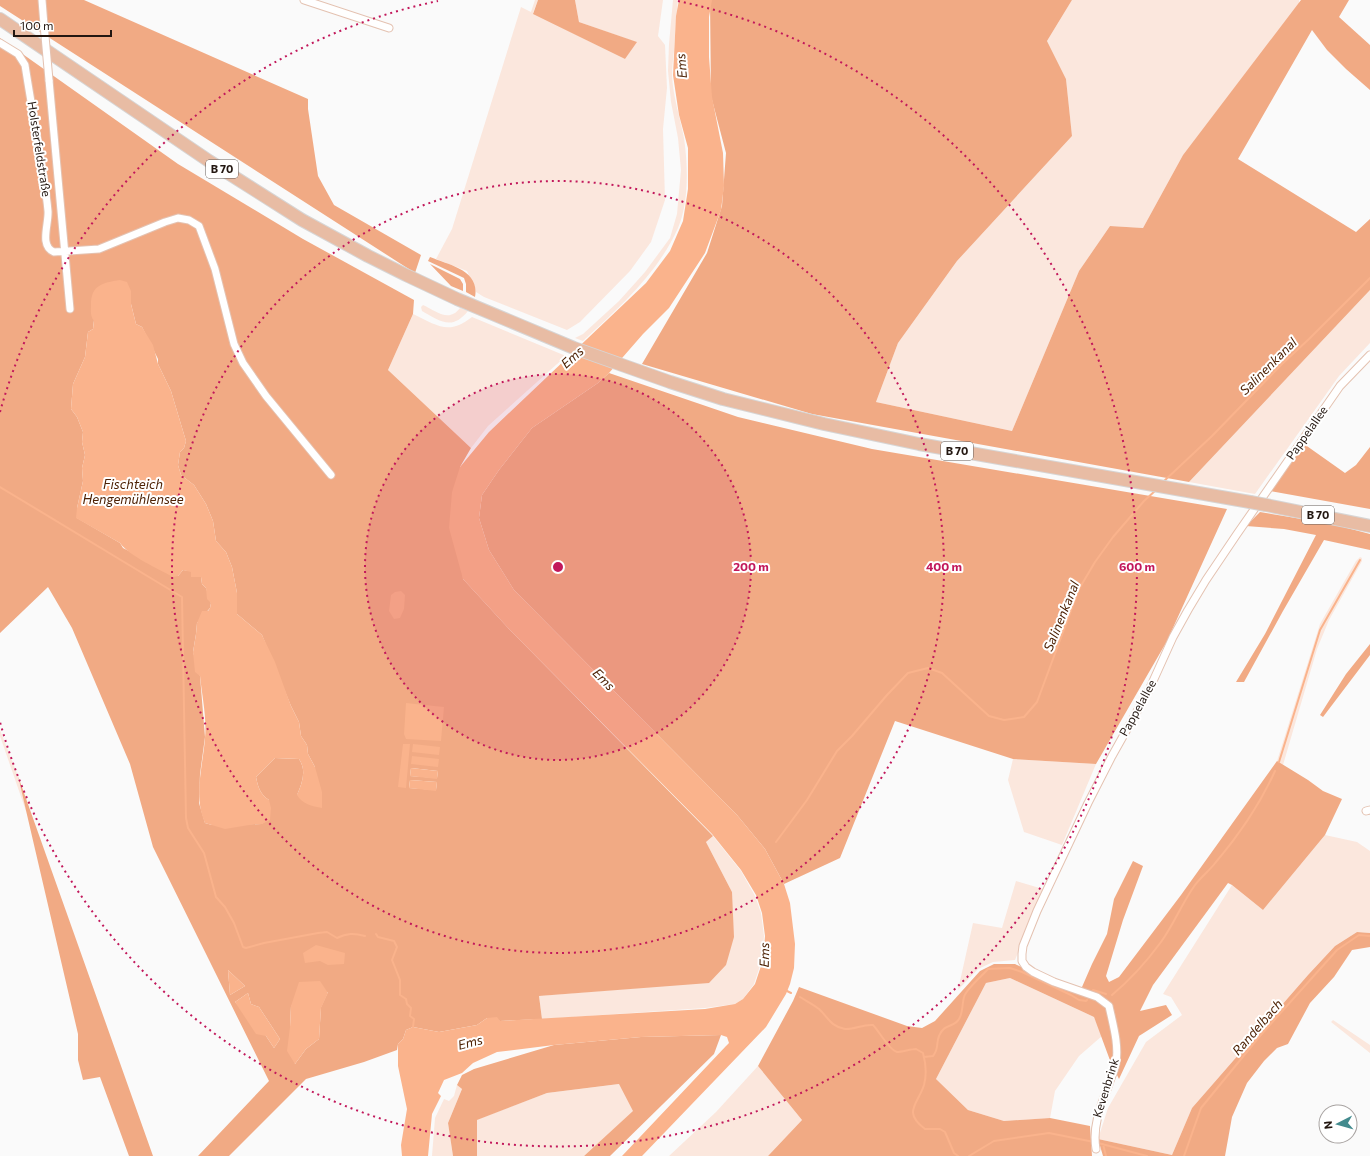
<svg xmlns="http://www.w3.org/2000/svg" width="1370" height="1156" font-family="Commissioner,sans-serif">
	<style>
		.green { fill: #fbe7dd }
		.forest { fill: #f1aa84; fill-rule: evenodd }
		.water { fill: #fab38c }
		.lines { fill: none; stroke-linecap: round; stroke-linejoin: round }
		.stream { stroke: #fab38c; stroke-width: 2 }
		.street-casing { stroke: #e4c2b1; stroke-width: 9 }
		.primary-casing { stroke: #d7d5d4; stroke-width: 14 }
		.street { stroke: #fff; stroke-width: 7 }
		.primary { stroke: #e8bca4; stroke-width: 12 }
		.street-bridge-casing { stroke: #e4c2b1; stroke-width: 9; stroke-linecap: butt }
		.primary-bridge-casing { stroke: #d7d5d4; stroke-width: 14; stroke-linecap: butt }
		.street-bridge { stroke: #fff; stroke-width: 7 }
		.primary-bridge { stroke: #e8bca4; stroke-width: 12 }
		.ring { fill: none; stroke: #c2185b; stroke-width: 2; stroke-dasharray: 2 4 }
		.labels { text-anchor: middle; stroke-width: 4; stroke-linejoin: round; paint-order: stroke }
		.shield { fill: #fff; stroke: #655d58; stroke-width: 1 }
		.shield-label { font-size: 11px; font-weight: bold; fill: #231711 }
		.street-label { font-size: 12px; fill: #231711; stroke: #fff }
		.water-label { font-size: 13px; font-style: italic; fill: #4d2104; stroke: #fff }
		.centre { fill: #c2185b; stroke: #fff; stroke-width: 2 }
		.ring-label { font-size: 12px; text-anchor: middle; font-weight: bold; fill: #c2185b; stroke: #fff; stroke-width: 4; stroke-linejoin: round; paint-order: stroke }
	</style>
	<rect width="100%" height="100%" fill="#fafafa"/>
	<path class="green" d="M535 0H538L533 13 625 59 636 42 579 22 575 0H663L658 36 665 45 667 88 663 129 665 200 651 242 630 271 580 322 567 330 484 297 476 292 467 271 436 259 452 229 521 7 531 12Z
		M673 0H678C676 17 675 34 674 51 673 59 672 68 672 75 673 97 680 117 684 138 688 165 689 203 678 228 658 273 619 308 583 341L575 338 583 334 619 301 645 272 670 238 677 214 681 170 678 138 671 102 668 71 669 44Z
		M1072 0H1299V4L1183 155 1143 228 1110 226 1079 271 1012 431 876 402 898 343 957 261 1072 136 1066 79 1047 41Z
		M1370 290V343L1339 376 1255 494 1189 482Z
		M423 305C436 311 449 323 460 308L468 311C452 331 440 321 422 311L421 307Z
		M413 314C437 325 448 336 472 317L566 356 488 426 471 448 388 370Z
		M1360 557 1362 558V561L1329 620 1317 649 1283 765 1277 761 1320 624 1356 561Z
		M0 730 18 776 27 814 0 736Z
		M1013 759 1096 764 1062 845 1024 832 1008 780Z
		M1325 835 1357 842 1370 851V933L1357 932 1335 946 1308 975 1192 1108 1172 1155 1098 1139 1108 1108 1146 1042 1182 1015 1171 997 1163 994 1232 885 1263 910Z
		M713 836 741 871 755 896 761 913 764 936 762 960 754 984 743 999 735 1004 705 1008 542 1019 539 996 709 982 732 892 706 842Z
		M1016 881 1043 889 1015 960 993 962 978 969 958 990 973 923 1002 928Z
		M1010 978 1094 1017 1102 1036 1079 1056 1055 1091 1050 1118 1004 1121 968 1110 936 1079 986 983Z
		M1333 1020 1370 1045V1053L1331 1022Z
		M758 1066 802 1120 768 1156H669L716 1112Z
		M620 1084 634 1111 584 1156H477L476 1120 547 1093Z
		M457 1085 462 1089 448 1123 453 1156H432L435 1118 444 1099 449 1101 454 1096Z"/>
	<path class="forest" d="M0 0H84L308 99V109L318 176 334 205 421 255 415 273 0 6Z
		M538 0H575L579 22 637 42 625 59 533 14Z
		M710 0H1072L1047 41 1066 79 1072 136 957 261 898 343 876 402 1012 431 1079 271 1110 226 1143 228 1183 155 1301 0H1349L1339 17 1370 45V90L1346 69 1327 50 1312 30 1238 159 1356 232 1370 219V290L1189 482 812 414 642 364 707 253 722 206 726 153 711 96Z
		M0 38 178 164 303 239 414 300 413 314 388 370 471 448 460 467 463 579 509 629 713 836 706 842 732 892 734 937 726 965 709 983 539 996 542 1019 500 1021 487 1018 477 1025 439 1032 413 1027 406 1030 403 1039 398 1044 397 1050 364 1062 306 1079 229 1156H198L269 1081 153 847 130 764 72 628 48 587 0 633ZM131 291V304L136 324 142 327 158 359V364L171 391 186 441 184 448 180 452 178 465 181 475 194 485 206 504 213 521 216 541 226 552 232 567 237 593V614L262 635 291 706 299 722 301 736 307 745 308 754 315 767 297 795C302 783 307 771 299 759L275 758 256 777C258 787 260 794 269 800L262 824 212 825 205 823 199 803 200 774 205 737 200 676 193 652 196 634 197 623 210 608 211 603 206 588 202 584 201 577H191V571L183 570 178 576 123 548 120 543 77 518V508L83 481 82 468 85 455 82 442 83 432 77 417 71 409 73 384 85 357 88 332 93 329 94 320ZM411 768 438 771 437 778 410 776ZM410 780 437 782 436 790 409 788ZM228 970 245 986 230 995ZM328 992 321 1007 319 1039 306 1049 295 1064 290 1027 291 1006ZM248 993 251 1004 259 1007 280 1039 274 1048 266 1036 235 1002Z
		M430 257C449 265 480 270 475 297L466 292V284L464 278 428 261Z
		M430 264 460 279 463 284V291L451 286Z
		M609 373 738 417 872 449 1227 509 1167 641 1096 764 1013 759 895 721 840 858 784 884 765 849 737 815 514 590 489 550 479 518 482 495 499 470 532 428 598 383Z
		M1304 444 1345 473 1356 465 1370 447V509L1270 491Z
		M1260 512 1332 524 1370 534V550L1324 540 1283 611 1244 682H1236L1265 634 1316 535 1284 529 1246 526Z
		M1370 644V655L1323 717 1320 715 1346 674Z
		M1277 761 1308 780 1323 791 1342 799 1325 835 1263 910 1232 885 1228 883 1153 985 1140 1011 1166 1005 1172 1015 1139 1036 1119 1079 1111 1063 1094 1017 1010 978 986 983 936 1079 968 1110 1004 1121 1050 1118 1090 1126 1092 1156H768L802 1120 758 1066 793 1001 799 987 907 1026 922 1028 935 1021 980 971 994 964H1015L1083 996 1082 987 1092 964 1107 934 1114 899 1133 861 1143 866 1123 920 1106 976 1109 982 1119 977 1181 895Z
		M18 776 153 1156H129L100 1077 83 1080 78 1060V1034Z
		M1357 932 1370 933V947L1352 950 1334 977 1310 1003 1288 1044 1277 1048 1264 1061 1247 1083 1232 1117 1225 1156H1103L1098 1139 1172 1155 1192 1108 1308 975 1335 946Z
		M721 1035 714 1054 610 1156H584L633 1111 619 1084 547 1093 477 1120V1156H453L448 1123 462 1089 457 1085 462 1075 474 1069 554 1045 641 1037Z"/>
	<path class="water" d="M679 0H712L709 17V57L712 97 723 153 724 186 721 210 705 253 669 308 643 334 609 373 598 383 532 428 499 470 482 495 479 518 489 550 514 590 737 815 765 849 784 884 790 903 795 944 794 968 790 984 786 994 766 1027 642 1156H622L726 1046 729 1043 727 1037 721 1035 641 1037 554 1045 497 1052 473 1063 462 1073 444 1080 438 1093 441 1096 432 1114 428 1156H402L401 1145 407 1109 398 1066V1044L403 1039 406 1030 413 1027 439 1032 477 1025 487 1018 497 1017 500 1021 705 1009 735 1004 743 999 755 984 763 960 765 936 762 913 756 895 741 870 712 834 509 629 463 579 449 528 452 492 460 467 489 432 646 283 670 251 683 221 688 189V148L679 115 673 75 676 16Z
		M120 280 127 282 131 291V304L136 324 142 327 153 345 158 364 171 391 186 441 184 448 180 452 178 465 181 475 194 485 206 504 213 521 216 541 226 552 232 567 237 593V614L262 635 275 662 291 706 299 722 301 736 307 745 308 754 315 767 322 792V808C312 806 302 804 297 795 302 783 307 771 299 759L275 758 256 777C258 787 260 794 269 800L271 808 270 820 262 824H255L225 829 205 823C193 796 203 766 205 738 207 718 202 696 200 676L195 672 193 652 196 634 197 623 202 611H208L210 608 211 603 207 599 206 588 202 584 201 577H191V572L183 570 178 576 173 577C159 569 129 556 120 543L76 518 77 508 83 481 82 468 85 455 82 442 83 432 77 417 71 409 73 384 85 357 88 332 93 329 94 321C90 316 91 311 91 305 91 285 102 283 120 280Z
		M401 591 405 595 404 609 400 618 394 619 389 611 391 595 395 592Z
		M406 703 444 707 441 741 406 739 404 734Z
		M403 744H410L406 788 398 787Z
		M413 744 440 747 439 755 412 752Z
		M412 756 439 759 438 767 411 764Z
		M411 768 438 771 437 779 410 776Z
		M410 780 437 782 436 791 409 788Z
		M316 945 345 953 344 964 328 965 320 961 305 963 303 953Z
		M228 970 245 986 230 995Z
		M320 981 328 993 321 1008 319 1039 306 1049 295 1064 287 1051 290 1027 291 1006 299 982Z
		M248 993 251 1004 259 1007 280 1039 274 1048 266 1036 256 1034 235 1002Z"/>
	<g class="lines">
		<path class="stream" d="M1163 482 1212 436 1282 364 1309 339 1370 278
			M0 487 182 597 186 818 188 828 204 853 216 897 225 907 234 923 243 947 246 948 264 943 318 933 327 932 337 938C347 933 354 933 365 936
			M1279 762 1320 630 1360 560
			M776 842 807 800 837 751 852 736 887 695 908 673 928 668 942 673 989 716 1004 720 1024 717 1037 702 1079 589 1095 562 1113 537 1144 501 1156 490
			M376 934 378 937 394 941 397 947 392 960 400 980V995L406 999 407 1004 411 1008 410 1016 414 1019 413 1027
			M785 990 791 993
			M1093 990 1106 994
			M1112 995C1130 980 1147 961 1161 942 1174 924 1182 903 1195 885 1201 877 1210 870 1216 862 1239 835 1260 804 1275 771
			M800 997C806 1001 813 1004 819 1009 828 1017 831 1027 845 1029 854 1030 863 1024 873 1025 879 1031 889 1050 897 1052 902 1052 911 1049 916 1049L923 1053C926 1064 927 1074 924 1085 918 1104 902 1112 925 1129H940L945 1132 954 1153 958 1156
			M924 1057 933 1056C939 1049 936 1043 939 1036 944 1023 954 1028 959 1019 963 1013 962 1004 964 997 966 989 982 976 988 969L1010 968 1022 972 1071 995 1079 1000 1086 1001 1087 1000
			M1098 1143 1147 1156
			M1103 1144 1106 1156
			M969 1156 994 1141 1049 1133 1094 1142
			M1184 1156 1201 1108 1259 1037 1337 950 1359 935 1370 936"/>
		<defs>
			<path id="street" d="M42 0 44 25
				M304 0 389 28
				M0 43 18 54 25 65C29 91 34 118 38 144 41 166 46 188 48 211 49 224 39 246 54 252L99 249 165 222 178 218 189 220 199 226 215 269 234 344 243 363 266 396 331 475
				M49 80 70 309
				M1366 811 1370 810
				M1096 1149C1092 1126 1101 1105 1109 1084 1111 1077 1115 1070 1116 1063 1119 1044 1113 1025 1109 1006L1097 997 1054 982 1033 972 1026 967 1022 961V954L1023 946 1037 911 1088 803 1112 756 1149 690 1173 637 1188 610 1206 580 1237 534 1340 386 1370 355"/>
			<path id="primary" d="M0 19 209 161 302 220 368 256 406 275 457 299 574 348 670 382 723 399 824 424 919 444 1250 502
				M1266 505 1370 526"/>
		</defs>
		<use href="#street" class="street-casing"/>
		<use href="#primary" class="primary-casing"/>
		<use href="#street" class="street"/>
		<use href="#primary" class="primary"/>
		<defs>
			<path id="street-bridge" d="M44 25 49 80"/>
			<path id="primary-bridge" d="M1250 502 1266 505"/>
		</defs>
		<use href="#street-bridge" class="street-bridge-casing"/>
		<use href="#primary-bridge" class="primary-bridge-casing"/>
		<use href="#street-bridge" class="street-bridge"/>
		<use href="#primary-bridge" class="primary-bridge"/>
	</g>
	<circle cx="558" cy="567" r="193" fill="#c2185b" fill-opacity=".12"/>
	<g class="ring">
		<circle cx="558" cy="567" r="193"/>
		<circle cx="558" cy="567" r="386"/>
		<path d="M0 412A579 579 0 0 1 438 1M678 1A579 579 0 1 1 0 722"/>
	</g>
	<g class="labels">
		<g class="shield">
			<rect x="206" y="160" width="32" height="18" rx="3"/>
			<rect x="941" y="442" width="32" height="18" rx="3"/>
			<rect x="1302" y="506" width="32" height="18" rx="3"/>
		</g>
		<g class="shield-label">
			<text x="222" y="173">B 70</text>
			<text x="957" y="455">B 70</text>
			<text x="1318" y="519">B 70</text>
		</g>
		<g class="street-label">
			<text transform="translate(39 149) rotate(81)" y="4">Holsterfeldstraße</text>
			<text transform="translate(1307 433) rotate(-55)" y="4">Pappelallee</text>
			<text transform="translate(1138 708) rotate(-61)" y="4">Pappelallee</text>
			<text transform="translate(1106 1088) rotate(-73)" y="4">Kevenbrink</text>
		</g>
		<g class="water-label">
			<text transform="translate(681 66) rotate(-95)" y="5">Ems</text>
			<text transform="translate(572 357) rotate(-42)" y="5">Ems</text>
			<text transform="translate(1268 366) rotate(-45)" y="5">Salinenkanal</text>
			<text x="133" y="489">Fischteich<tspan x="133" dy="15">Hengemühlensee</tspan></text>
			<text transform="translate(1061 616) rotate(-68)" y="5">Salinenkanal</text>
			<text transform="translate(604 679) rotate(45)" y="5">Ems</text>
			<text transform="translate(764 955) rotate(-89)" y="5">Ems</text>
			<text transform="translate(1257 1027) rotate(-49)" y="5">Randelbach</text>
			<text transform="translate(470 1042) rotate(-15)" y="5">Ems</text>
		</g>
	</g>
	<circle cx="558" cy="567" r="6" class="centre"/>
	<g class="ring-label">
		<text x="751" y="571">200 m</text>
		<text x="944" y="571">400 m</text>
		<text x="1137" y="571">600 m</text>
	</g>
	<g transform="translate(1338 1124) rotate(264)"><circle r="19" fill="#ffffff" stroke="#a7a2a0"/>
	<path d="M0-3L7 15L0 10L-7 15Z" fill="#438b8e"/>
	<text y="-6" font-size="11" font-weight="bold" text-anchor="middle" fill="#231711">N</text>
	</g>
	<path d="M14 30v6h97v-6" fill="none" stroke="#231711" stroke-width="2"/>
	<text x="20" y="30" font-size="12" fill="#231711" stroke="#ffffff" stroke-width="3" paint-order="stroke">100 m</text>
</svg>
